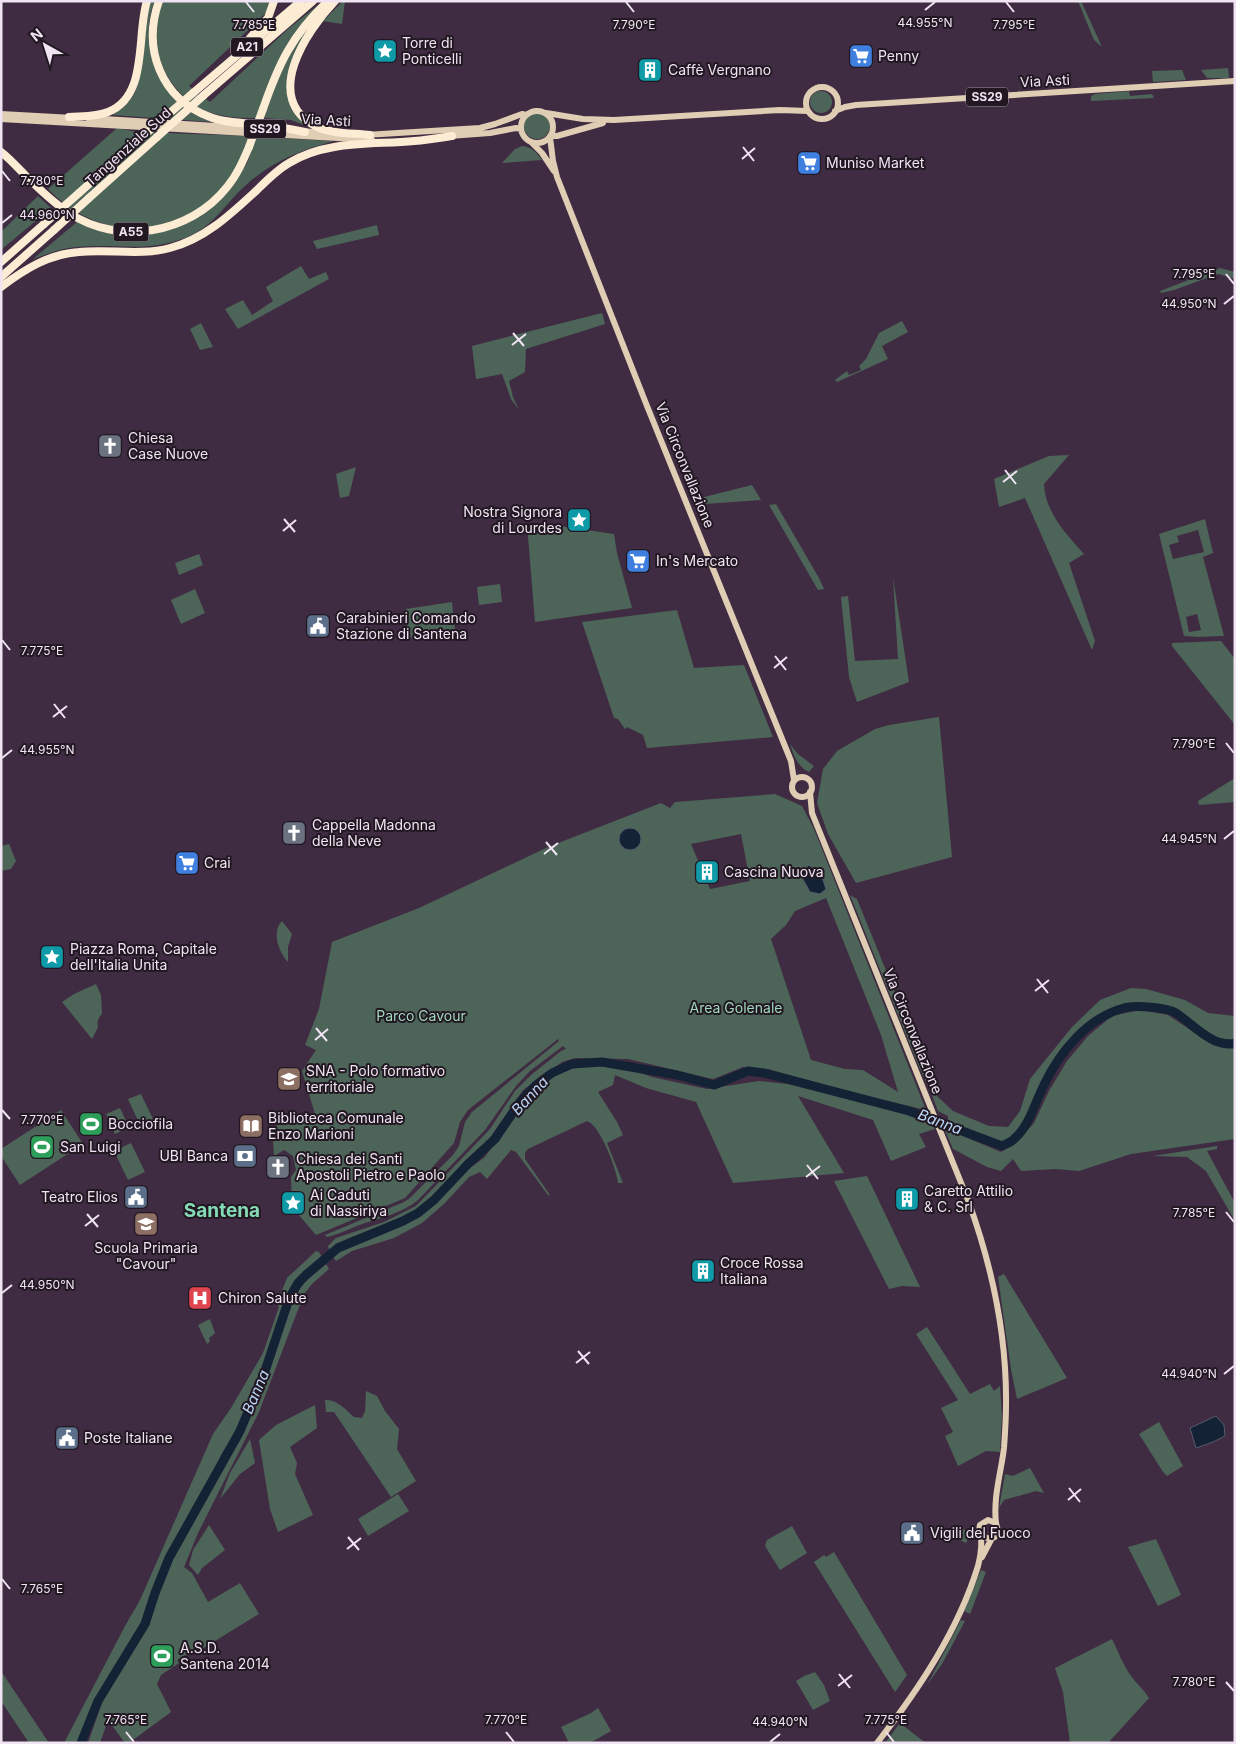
<svg xmlns="http://www.w3.org/2000/svg" width="1236" height="1744" font-family="Inter,sans-serif">
	<style>
		.green { fill: #4d6458; fill-rule: evenodd }
		.water { fill: #132234; stroke: #555c6d }
		.lines { fill: none; stroke-linecap: round; stroke-linejoin: round }
		.river { stroke: #132234; stroke-width: 9 }
		.major { stroke: #dfcdb4; stroke-width: 6 }
		.highway { stroke: #fdecd4; stroke-width: 8 }
		.highway-bridge { stroke: #fdecd4; stroke-width: 8 }
		.ticks { fill: none; stroke: #f0e3f2; stroke-width: 2 }
		.labels { text-anchor: middle; stroke-width: 4; stroke-linejoin: round; paint-order: stroke }
		.shield { fill: #211822; stroke: #b2a6b4; stroke-width: 1 }
		.shield-label { font-size: 12px; font-weight: bold; fill: #f0e3f2 }
		.poi-label { font-size: 14px; fill: #f0e3f2; stroke: #211822; text-anchor: start }
		.street-label { font-size: 14px; fill: #f0e3f2; stroke: #211822 }
		.park-label { font-size: 14px; fill: #a0d8bc; stroke: #211822 }
		.water-label { font-size: 15px; font-style: italic; fill: #b9d5f7; stroke: #211822 }
		.district-label { font-size: 19px; font-weight: bold; fill: #85dbb6; stroke: #211822 }
		.ticks-label { font-size: 12px; text-anchor: middle; fill: #f0e3f2; stroke: #211822; stroke-width: 4; stroke-linejoin: round; paint-order: stroke }
	</style>
	<rect width="100%" height="100%" fill="#402c42"/>
	<path class="green" d="M150 1H155C144 25 148 67 167 87 178 99 193 108 206 119L212 122 112 115C120 110 129 103 134 94 143 79 145 29 147 10Z
		M162 1H271L267 12 189 86 210 102 288 29 323 1 298 29 280 58 256 118C238 118 220 117 203 110 179 99 158 69 156 43 154 28 158 15 162 1Z
		M343 1H345L342 24 323 21Z
		M1078 1H1081L1102 47 1094 40Z
		M329 2 296 53 290 98 314 127 304 125 291 120 264 118 276 80 298 38Z
		M1228 68 1229 78H1207L1201 70Z
		M1182 70 1186 80 1153 82 1152 71Z
		M1129 91 1130 96 1152 94 1154 98 1091 101V96L1095 94Z
		M810 102a11 11 0 1 1 22 0a11 11 0 1 1-22 0Z
		M524 126a13 13 0 1 1 26 0a13 13 0 1 1-26 0Z
		M117 128 138 132 249 136C244 151 238 166 230 178 221 191 210 201 197 209 147 243 89 231 48 189Z
		M257 137 334 141C301 150 271 162 246 185 227 202 214 225 190 236 147 254 119 243 77 247 61 248 48 254 33 259L77 222 104 232 123 235 153 234 175 227 233 184 247 163Z
		M522 146C532 147 536 152 542 160L502 163 515 149Z
		M38 196 51 208 1 250V232Z
		M377 225 379 235 317 249 313 241Z
		M301 266 309 279 326 272 329 279 238 329 225 309 243 300 252 315 273 301 266 287Z
		M1220 268 1235 272V279L1218 274 1174 290 1161 293 1160 291Z
		M602 313 605 324 526 349 525 372 509 381 513 397 519 410 511 399 502 374 476 379 472 346Z
		M902 321 908 332 882 346 888 359 837 382 835 380 847 371 849 375 861 370 859 366 866 359 879 333Z
		M201 323 213 347 200 350 190 329Z
		M1069 455 1044 484C1045 512 1066 534 1084 554L1069 563 1095 641 1092 650 1025 498 999 507 994 479 1049 456Z
		M356 467 349 496 340 498 336 474Z
		M752 485 761 500 705 504 704 497Z
		M776 504 819 578 824 589 818 590 769 505Z
		M1205 519 1213 553 1203 557 1224 636 1198 637 1184 636 1159 534ZM1198 530 1204 552 1173 559 1169 545 1179 542 1177 536ZM1197 614 1201 630 1189 632 1186 617Z
		M527 524H545L614 534 617 553 632 608 535 622Z
		M199 554 203 565 179 575 175 563Z
		M893 577 909 682 857 702 849 677 841 597 848 596 855 661 898 659Z
		M500 584 502 602 479 605 477 587Z
		M195 589 205 613 181 624 171 600Z
		M452 602 455 630 408 638 406 609Z
		M677 610 694 668 744 665 773 737 647 748 643 735 627 727 625 729 618 719 614 718 582 622Z
		M1221 641 1235 659V725L1172 646V643Z
		M939 717 952 857 856 883 828 834 817 803 823 769 837 751 875 729 889 725Z
		M790 744 798 754 814 766 809 772C797 766 794 756 790 744Z
		M1235 778V802L1199 805 1198 801Z
		M775 794 802 806 814 829 926 1110 854 1093 768 1069 743 1067 713 1079 628 1059 575 1058 562 1062 523 1090 487 1142 423 1206 396 1220 349 1238 336 1244 330 1252 328 1246 336 1238 384 1222 416 1206 490 1129 515 1091 531 1075 561 1051 566 1049 563 1046 530 1071 516 1086 485 1130 417 1201C402 1212 383 1218 365 1223 352 1227 341 1234 327 1237L325 1235 404 1202 410 1198 453 1155 459 1146 465 1122 472 1112 559 1041 558 1039 468 1110 460 1122 454 1143 405 1198 316 1235 292 1207 291 1177 296 1170 293 1156 284 1150 274 1156 272 1127 315 1114 302 1071 316 1050 305 1045 319 1009 332 942 419 908 548 847 661 803 670 808 675 802ZM741 834 750 881 710 889 691 844ZM807 866C819 871 823 878 826 889L803 871ZM826 898 881 1035 898 1092 863 1070 845 1069 811 1060 771 939 786 925 795 911Z
		M9 844 16 861 11 869 1 871V846Z
		M850 895 857 899 937 1096 953 1111 989 1126 1008 1127 1020 1111 1030 1079 1072 1027 1100 1000 1131 988 1146 989 1185 1000 1208 1013 1235 1016V1041C1222 1041 1214 1036 1204 1029 1176 1008 1155 998 1120 1007 1088 1015 1054 1056 1040 1085 1034 1097 1031 1111 1024 1124 1020 1131 1010 1141 1001 1142 990 1142 959 1126 948 1121V1116L938 1111 930 1090 919 1067Z
		M282 921 292 934 288 947V962C279 952 271 932 282 921Z
		M96 984 101 995 102 1014C98 1018 97 1021 98 1027L92 1039 62 1002 74 994Z
		M1140 1010 1168 1015 1213 1045 1235 1049V1139L1131 1154 1079 1171 1055 1169 1021 1171 1013 1159 1001 1171 987 1167 953 1149 944 1128 1001 1152 1016 1143 1034 1123 1049 1091 1067 1061 1088 1036 1112 1016Z
		M602 1066 624 1067 652 1077 707 1089 759 1081 788 1084 928 1119 935 1129 919 1134 926 1147 891 1161 873 1120 798 1096 844 1173 733 1183 696 1102 646 1088 615 1075 613 1085 598 1092 617 1122 623 1135 607 1143 623 1183H618C617 1170 600 1125 587 1121L528 1149 525 1153V1159L550 1195H548L516 1152 511 1150 487 1179 480 1172 469 1177 444 1204 422 1223 394 1238 352 1251 336 1261 333 1257 342 1249 364 1239 406 1223 433 1205 464 1172 484 1158 522 1108 551 1077 570 1068Z
		M141 1094 153 1119 140 1125 128 1099Z
		M120 1108 129 1127 115 1134 106 1114Z
		M61 1110 83 1144 20 1185 1 1156V1149Z
		M131 1143 145 1172 128 1180 114 1151Z
		M1217 1146V1149L1207 1151 1235 1203V1221L1206 1171 1187 1157 1153 1156Z
		M867 1176 920 1287 902 1286 889 1289 834 1181Z
		M316 1251 319 1252 322 1257 292 1285 289 1290 266 1361 240 1424 221 1455 209 1482 168 1557 142 1621 100 1694 90 1713 79 1743H64L125 1626 140 1600 213 1434 231 1408 263 1353 279 1307 277 1303 287 1278Z
		M326 1264 329 1269 312 1284 304 1294 259 1412 198 1533 184 1567 192 1573 208 1602 240 1583 259 1614 197 1652 195 1649 177 1660 179 1663 161 1675 157 1684 171 1712 129 1743H125L108 1720 100 1743H88L103 1700 147 1622 172 1561 241 1434 258 1395 293 1298 306 1281Z
		M1004 1274 1067 1378 1017 1399 1011 1369 998 1277Z
		M210 1319 215 1333 209 1338 210 1341 207 1344 198 1325Z
		M927 1327 970 1394 990 1384 994 1391 1000 1386 1002 1415 1000 1452 986 1451 958 1466 945 1436 953 1432 941 1408 958 1400 916 1334Z
		M366 1391 377 1396 385 1411 399 1429 397 1449 416 1481 391 1497 334 1412H326L325 1400C337 1399 346 1410 354 1417L362 1418 365 1411Z
		M315 1405 317 1428 290 1447 297 1463 295 1474 313 1515 278 1532 270 1509 259 1440 276 1425Z
		M1159 1422 1183 1466 1167 1476 1163 1472 1139 1434Z
		M250 1439 255 1463 240 1474 220 1499 230 1473Z
		M1030 1468 1044 1493 1036 1491 1004 1500 999 1508 1005 1474 1013 1476Z
		M398 1494 409 1511 368 1536 358 1519Z
		M209 1525 225 1550 202 1568 198 1575 189 1565 193 1550Z
		M792 1526 807 1553 780 1570 765 1546 767 1540Z
		M951 1527 963 1529 971 1533 966 1543 948 1534Z
		M1156 1539 1181 1595 1158 1606 1128 1547Z
		M834 1552 907 1675 895 1692 814 1562 824 1555 826 1557Z
		M981 1570 986 1572 970 1614 964 1611Z
		M961 1620 965 1621 942 1664 927 1685Z
		M1112 1639C1118 1651 1123 1665 1131 1676 1137 1684 1144 1690 1149 1698L1108 1743H1070L1063 1692 1055 1668Z
		M1 1671 49 1743H29L1 1701Z
		M815 1672 824 1685 830 1701 813 1710 796 1681 804 1676Z
		M598 1708 611 1731 590 1743H569L561 1727 591 1713Z
		M900 1723 923 1741 926 1743H885Z"/>
	<path class="water" d="M619 839a11 11 0 1 1 22 0a11 11 0 1 1-22 0Z
		M809 865 822 877 826 889 820 894 810 892 800 874Z
		M1216 1416 1224 1425 1225 1436 1213 1442 1196 1448 1190 1428Z"/>
	<g class="lines">
		<path class="river" d="M81 1743 98 1701 145 1624 155 1593 169 1558 240 1431 265 1371 289 1299 298 1283 307 1274 338 1248 403 1221 418 1213 434 1200 468 1164 495 1139 520 1102 536 1085 552 1073 572 1064 602 1062 677 1075 714 1085 748 1071 764 1073 909 1111 1002 1146C1006 1144 1012 1142 1015 1138 1030 1125 1035 1102 1044 1085 1059 1053 1088 1017 1124 1008 1134 1005 1167 1007 1176 1013 1192 1023 1213 1049 1235 1043"/>
		<path class="major" d="M806 103a16 16 0 1 1 32 0a16 16 0 1 1-32 0Z
			M521 127a16 16 0 1 1 32 0a16 16 0 1 1-32 0Z
			M835 111 845 107 856 105 1235 81
			M546 113 583 119 614 120 780 110 808 111
			M1 114 73 118
			M88 118 280 130
			M1 119 372 140
			M300 131 328 133
			M365 135 480 128 495 124 522 114 526 115
			M449 136 490 133 516 128 521 129
			M551 136H557L603 123
			M550 137 553 161 557 177 647 406 791 761 794 780
			M532 143 542 153 554 171
			M792 787a10 10 0 1 1 20 0a10 10 0 1 1-20 0Z
			M810 792 812 813 968 1200C992 1266 1007 1335 1006 1406 1006 1419 1005 1434 1004 1448 1001 1473 993 1497 996 1523
			M982 1557 992 1538
			M877 1743C919 1689 958 1631 978 1566 980 1558 982 1548 981 1539 981 1534 978 1531 980 1525L988 1520 996 1523 998 1531 995 1537 990 1539 982 1536"/>
		<path class="highway" d="M159 1C142 49 161 99 210 117 225 123 243 123 259 124 274 126 290 129 305 132
			M335 1C306 31 261 99 317 127 332 134 353 133 370 135
			M250 38 268 18 274 1
			M193 93 301 1
			M204 95 313 1
			M263 109C279 63 292 35 328 1
			M69 117C82 116 96 117 108 112 149 96 136 35 147 1
			M1 152C10 159 18 168 26 176 39 189 54 203 69 213 119 246 190 234 227 187 237 175 243 161 249 147
			M79 193 135 143
			M89 198 157 137
			M1 262 44 224
			M1 277 54 230
			M1 287C25 269 49 254 79 252 110 249 140 256 170 248 205 239 231 214 257 190 267 180 277 170 289 163 326 140 373 145 414 141 427 140 439 138 452 136"/>
		<path class="highway-bridge" d="M157 137 204 95
			M135 143 193 93
			M249 147 263 109
			M44 224 79 193
			M54 230 89 198"/>
	</g>
	<path class="ticks" d="M246 2 254 12M626 2 634 12M1006 2 1014 12M925 10 935 2M743 147 754 161M742 159 755 148M2 171 10 181M2 223 12 215M1226 274 1234 284M1224 304 1234 296M513 333 524 346M512 345 526 334M1005 470 1016 484M1003 482 1017 471M284 519 295 532M283 531 296 520M2 640 10 650M775 656 786 670M774 668 787 657M54 704 65 718M53 717 67 706M1226 743 1234 753M2 758 12 750M1224 839 1234 831M546 842 557 855M544 854 558 843M1037 979 1048 993M1035 991 1049 980M316 1028 327 1041M315 1040 328 1029M2 1110 10 1119M807 1165 818 1179M806 1177 820 1166M1226 1212 1234 1222M87 1214 98 1227M85 1226 99 1215M2 1293 12 1285M578 1351 589 1364M576 1363 590 1352M1224 1374 1234 1366M1069 1488 1080 1502M1068 1500 1081 1489M348 1537 359 1550M347 1549 361 1538M2 1579 10 1589M839 1674 850 1688M1226 1682 1234 1691M838 1686 852 1675M126 1732 134 1742M506 1732 514 1742M886 1732 894 1742M770 1742 780 1734"/>
	<defs>
		<symbol id="sight-square" viewBox="-11 -11 22 22"><rect x="-9" y="-9" width="18" height="18" rx="4" fill="#0f9aa8" stroke="#211822"/><path d="M0-6L1.8-2.2L6-1.7L2.9 1.2L3.7 5.4L0 3.3L-3.7 5.4L-2.9 1.2L-6-1.7L-1.8-2.2Z" fill="#fff"/></symbol>
		<symbol id="supermarket-square" viewBox="-11 -11 22 22"><rect x="-9" y="-9" width="18" height="18" rx="4" fill="#3f7fe0" stroke="#211822"/><path d="M-6-5.5h2.5l.6 2H6L4.5 2H-2.5L-4.4-4H-6ZM-1.5 3.2a1.3 1.3 0 1 0 .1 0ZM3 3.2a1.3 1.3 0 1 0 .1 0Z" fill="#fff"/></symbol>
		<symbol id="building-square" viewBox="-11 -11 22 22"><rect x="-9" y="-9" width="18" height="18" rx="4" fill="#0f9aa8" stroke="#211822"/><path d="M-4-6H4V6H1V3H-1V6H-4ZM-2.5-4.3h1.7v1.8h-1.7ZM.8-4.3h1.7v1.8H.8ZM-2.5-1h1.7V.8h-1.7ZM.8-1h1.7V.8H.8Z" fill="#fff"/></symbol>
		<symbol id="church-square" viewBox="-11 -11 22 22"><rect x="-9" y="-9" width="18" height="18" rx="4" fill="#6b7280" stroke="#211822"/><path d="M-1.2-6h2.4v3.5h3.3v2.4h-3.3V6h-2.4V-.1h-3.3v-2.4h3.3Z" fill="#fff"/></symbol>
		<symbol id="civic-square" viewBox="-11 -11 22 22"><rect x="-9" y="-9" width="18" height="18" rx="4" fill="#5c6f8a" stroke="#211822"/><path d="M-.6-6.5H3V-4.5H.6V-3L4-1V1h2V6H-6V1h2V-1L-.6-3ZM-1.2 2.5V6h2.4V2.5Z" fill="#fff"/></symbol>
		<symbol id="university-square" viewBox="-11 -11 22 22"><rect x="-9" y="-9" width="18" height="18" rx="4" fill="#8d6e63" stroke="#211822"/><path d="M0-5L7-2L0 1L-7-2ZM-4 1L0 2.5L4 1V4Q0 6-4 4Z" fill="#fff"/></symbol>
		<symbol id="stadium-square" viewBox="-11 -11 22 22"><rect x="-9" y="-9" width="18" height="18" rx="4" fill="#2e9e5b" stroke="#211822"/><path d="M0-5a6.5 5 0 1 0 0 10a6.5 5 0 1 0 0-10ZM-3.5-1.8h7v3.6h-7Z" fill="#fff"/></symbol>
		<symbol id="library-square" viewBox="-11 -11 22 22"><rect x="-9" y="-9" width="18" height="18" rx="4" fill="#8d6e63" stroke="#211822"/><path d="M-6-4Q-3-5.5-.7-3.5V5Q-3 3-6 4ZM6-4Q3-5.5 .7-3.5V5Q3 3 6 4Z" fill="#fff"/></symbol>
		<symbol id="bank-square" viewBox="-11 -11 22 22"><rect x="-9" y="-9" width="18" height="18" rx="4" fill="#5c6f8a" stroke="#211822"/><path d="M-6-4H6V4H-6ZM0-2.3a2.3 2.3 0 1 0 0 4.6a2.3 2.3 0 1 0 0-4.6Z" fill="#fff"/></symbol>
		<symbol id="school-square" viewBox="-11 -11 22 22"><rect x="-9" y="-9" width="18" height="18" rx="4" fill="#8d6e63" stroke="#211822"/><path d="M0-5L7-2L0 1L-7-2ZM-4 1L0 2.5L4 1V4Q0 6-4 4Z" fill="#fff"/></symbol>
		<symbol id="hospital-square" viewBox="-11 -11 22 22"><rect x="-9" y="-9" width="18" height="18" rx="4" fill="#e0444e" stroke="#211822"/><path d="M-5-5h3v3.5h4V-5h3V5h-3V1.5h-4V5h-3Z" fill="#fff"/></symbol>
	</defs>
	<g fill-rule="evenodd">
		<use href="#sight-square" x="371" y="37" width="28" height="28"/>
		<use href="#supermarket-square" x="847" y="42" width="28" height="28"/>
		<use href="#building-square" x="636" y="56" width="28" height="28"/>
		<use href="#supermarket-square" x="795" y="149" width="28" height="28"/>
		<use href="#church-square" x="96" y="432" width="28" height="28"/>
		<use href="#sight-square" x="565" y="506" width="28" height="28"/>
		<use href="#supermarket-square" x="624" y="547" width="28" height="28"/>
		<use href="#civic-square" x="304" y="612" width="28" height="28"/>
		<use href="#church-square" x="280" y="819" width="28" height="28"/>
		<use href="#supermarket-square" x="173" y="849" width="28" height="28"/>
		<use href="#building-square" x="693" y="858" width="28" height="28"/>
		<use href="#sight-square" x="38" y="943" width="28" height="28"/>
		<use href="#university-square" x="275" y="1065" width="28" height="28"/>
		<use href="#stadium-square" x="77" y="1110" width="28" height="28"/>
		<use href="#library-square" x="237" y="1112" width="28" height="28"/>
		<use href="#stadium-square" x="28" y="1133" width="28" height="28"/>
		<use href="#bank-square" x="231" y="1142" width="28" height="28"/>
		<use href="#church-square" x="264" y="1153" width="28" height="28"/>
		<use href="#civic-square" x="122" y="1183" width="28" height="28"/>
		<use href="#building-square" x="893" y="1185" width="28" height="28"/>
		<use href="#sight-square" x="279" y="1189" width="28" height="28"/>
		<use href="#school-square" x="132" y="1210" width="28" height="28"/>
		<use href="#building-square" x="689" y="1257" width="28" height="28"/>
		<use href="#hospital-square" x="186" y="1284" width="28" height="28"/>
		<use href="#civic-square" x="53" y="1424" width="28" height="28"/>
		<use href="#civic-square" x="898" y="1519" width="28" height="28"/>
		<use href="#stadium-square" x="148" y="1642" width="28" height="28"/>
	</g>
	<g class="labels">
		<g class="shield">
			<rect x="231" y="37.5" width="32" height="19" rx="4"/>
			<rect x="966" y="87.5" width="42" height="19" rx="4"/>
			<rect x="244" y="119.5" width="42" height="19" rx="4"/>
			<rect x="113.5" y="222.5" width="35" height="19" rx="4"/>
		</g>
		<g class="shield-label">
			<text x="247" y="51">A21</text>
			<text x="987" y="101">SS29</text>
			<text x="265" y="133">SS29</text>
			<text x="131" y="236">A55</text>
		</g>
		<g class="poi-label">
			<text x="402" y="48">Torre di<tspan x="402" dy="16">Ponticelli</tspan></text>
			<text x="878" y="61">Penny</text>
			<text x="668" y="75">Caffè Vergnano</text>
			<text x="826" y="168">Muniso Market</text>
			<text x="128" y="443">Chiesa<tspan x="128" dy="16">Case Nuove</tspan></text>
			<text x="562" y="517" text-anchor="end">Nostra Signora<tspan x="562" dy="16">di Lourdes</tspan></text>
			<text x="656" y="566">In's Mercato</text>
			<text x="336" y="623">Carabinieri Comando<tspan x="336" dy="16">Stazione di Santena</tspan></text>
			<text x="312" y="830">Cappella Madonna<tspan x="312" dy="16">della Neve</tspan></text>
			<text x="204" y="868">Crai</text>
			<text x="724" y="877">Cascina Nuova</text>
			<text x="70" y="954">Piazza Roma, Capitale<tspan x="70" dy="16">dell'Italia Unita</tspan></text>
			<text x="306" y="1076">SNA - Polo formativo<tspan x="306" dy="16">territoriale</tspan></text>
			<text x="268" y="1123">Biblioteca Comunale<tspan x="268" dy="16">Enzo Marioni</tspan></text>
			<text x="108" y="1129">Bocciofila</text>
			<text x="60" y="1152">San Luigi</text>
			<text x="228" y="1161" text-anchor="end">UBI Banca</text>
			<text x="296" y="1164">Chiesa dei Santi<tspan x="296" dy="16">Apostoli Pietro e Paolo</tspan></text>
			<text x="924" y="1196">Caretto Attilio<tspan x="924" dy="16">&amp; C. Srl</tspan></text>
			<text x="310" y="1200">Ai Caduti<tspan x="310" dy="16">di Nassiriya</tspan></text>
			<text x="118" y="1202" text-anchor="end">Teatro Elios</text>
			<text x="146" y="1253" text-anchor="middle">Scuola Primaria<tspan x="146" dy="16">"Cavour"</tspan></text>
			<text x="720" y="1268">Croce Rossa<tspan x="720" dy="16">Italiana</tspan></text>
			<text x="218" y="1303">Chiron Salute</text>
			<text x="84" y="1443">Poste Italiane</text>
			<text x="930" y="1538">Vigili del Fuoco</text>
			<text x="180" y="1653">A.S.D.<tspan x="180" dy="16">Santena 2014</tspan></text>
		</g>
		<g class="street-label">
			<text transform="translate(1045 81) rotate(-3)" y="5">Via Asti</text>
			<text transform="translate(326 120) rotate(3)" y="5">Via Asti</text>
			<text transform="translate(128 147) rotate(-42)" y="5">Tangenziale Sud</text>
			<text transform="translate(685 465) rotate(68)" y="5">Via Circonvallazione</text>
			<text transform="translate(913 1031) rotate(68)" y="5">Via Circonvallazione</text>
		</g>
		<g class="park-label">
			<text x="736" y="1013">Area Golenale</text>
			<text x="421" y="1021">Parco Cavour</text>
		</g>
		<g class="water-label">
			<text transform="translate(530 1096) rotate(-47)" y="5">Banna</text>
			<text transform="translate(940 1122) rotate(21)" y="5">Banna</text>
			<text transform="translate(256 1392) rotate(-67)" y="5">Banna</text>
		</g>
		<g class="district-label">
			<text x="222" y="1217">Santena</text>
		</g>
	</g>
	<g class="ticks-label">
		<text x="925" y="27">44.955°N</text>
		<text x="634" y="29">7.790°E</text>
		<text x="254" y="29">7.785°E</text>
		<text x="1014" y="29">7.795°E</text>
		<text x="42" y="185">7.780°E</text>
		<text x="47" y="219">44.960°N</text>
		<text x="1194" y="278">7.795°E</text>
		<text x="1189" y="308">44.950°N</text>
		<text x="42" y="655">7.775°E</text>
		<text x="1194" y="748">7.790°E</text>
		<text x="47" y="754">44.955°N</text>
		<text x="1189" y="843">44.945°N</text>
		<text x="42" y="1124">7.770°E</text>
		<text x="1194" y="1217">7.785°E</text>
		<text x="47" y="1289">44.950°N</text>
		<text x="1189" y="1378">44.940°N</text>
		<text x="42" y="1593">7.765°E</text>
		<text x="1194" y="1686">7.780°E</text>
		<text x="126" y="1724">7.765°E</text>
		<text x="506" y="1724">7.770°E</text>
		<text x="886" y="1724">7.775°E</text>
		<text x="780" y="1726">44.940°N</text>
	</g>
	<rect width="1236" height="1744" fill="none" stroke="#f0e3f2" stroke-width="5"/>
	<g transform="translate(45 45) rotate(321)" stroke="#211822" stroke-width="4" paint-order="stroke">
	<path d="M0-4L9 19L0 12L-9 19Z" fill="#f0e3f2"/>
	<text y="-8" font-size="14" font-weight="bold" text-anchor="middle" fill="#f0e3f2">N</text>
	</g>
</svg>
